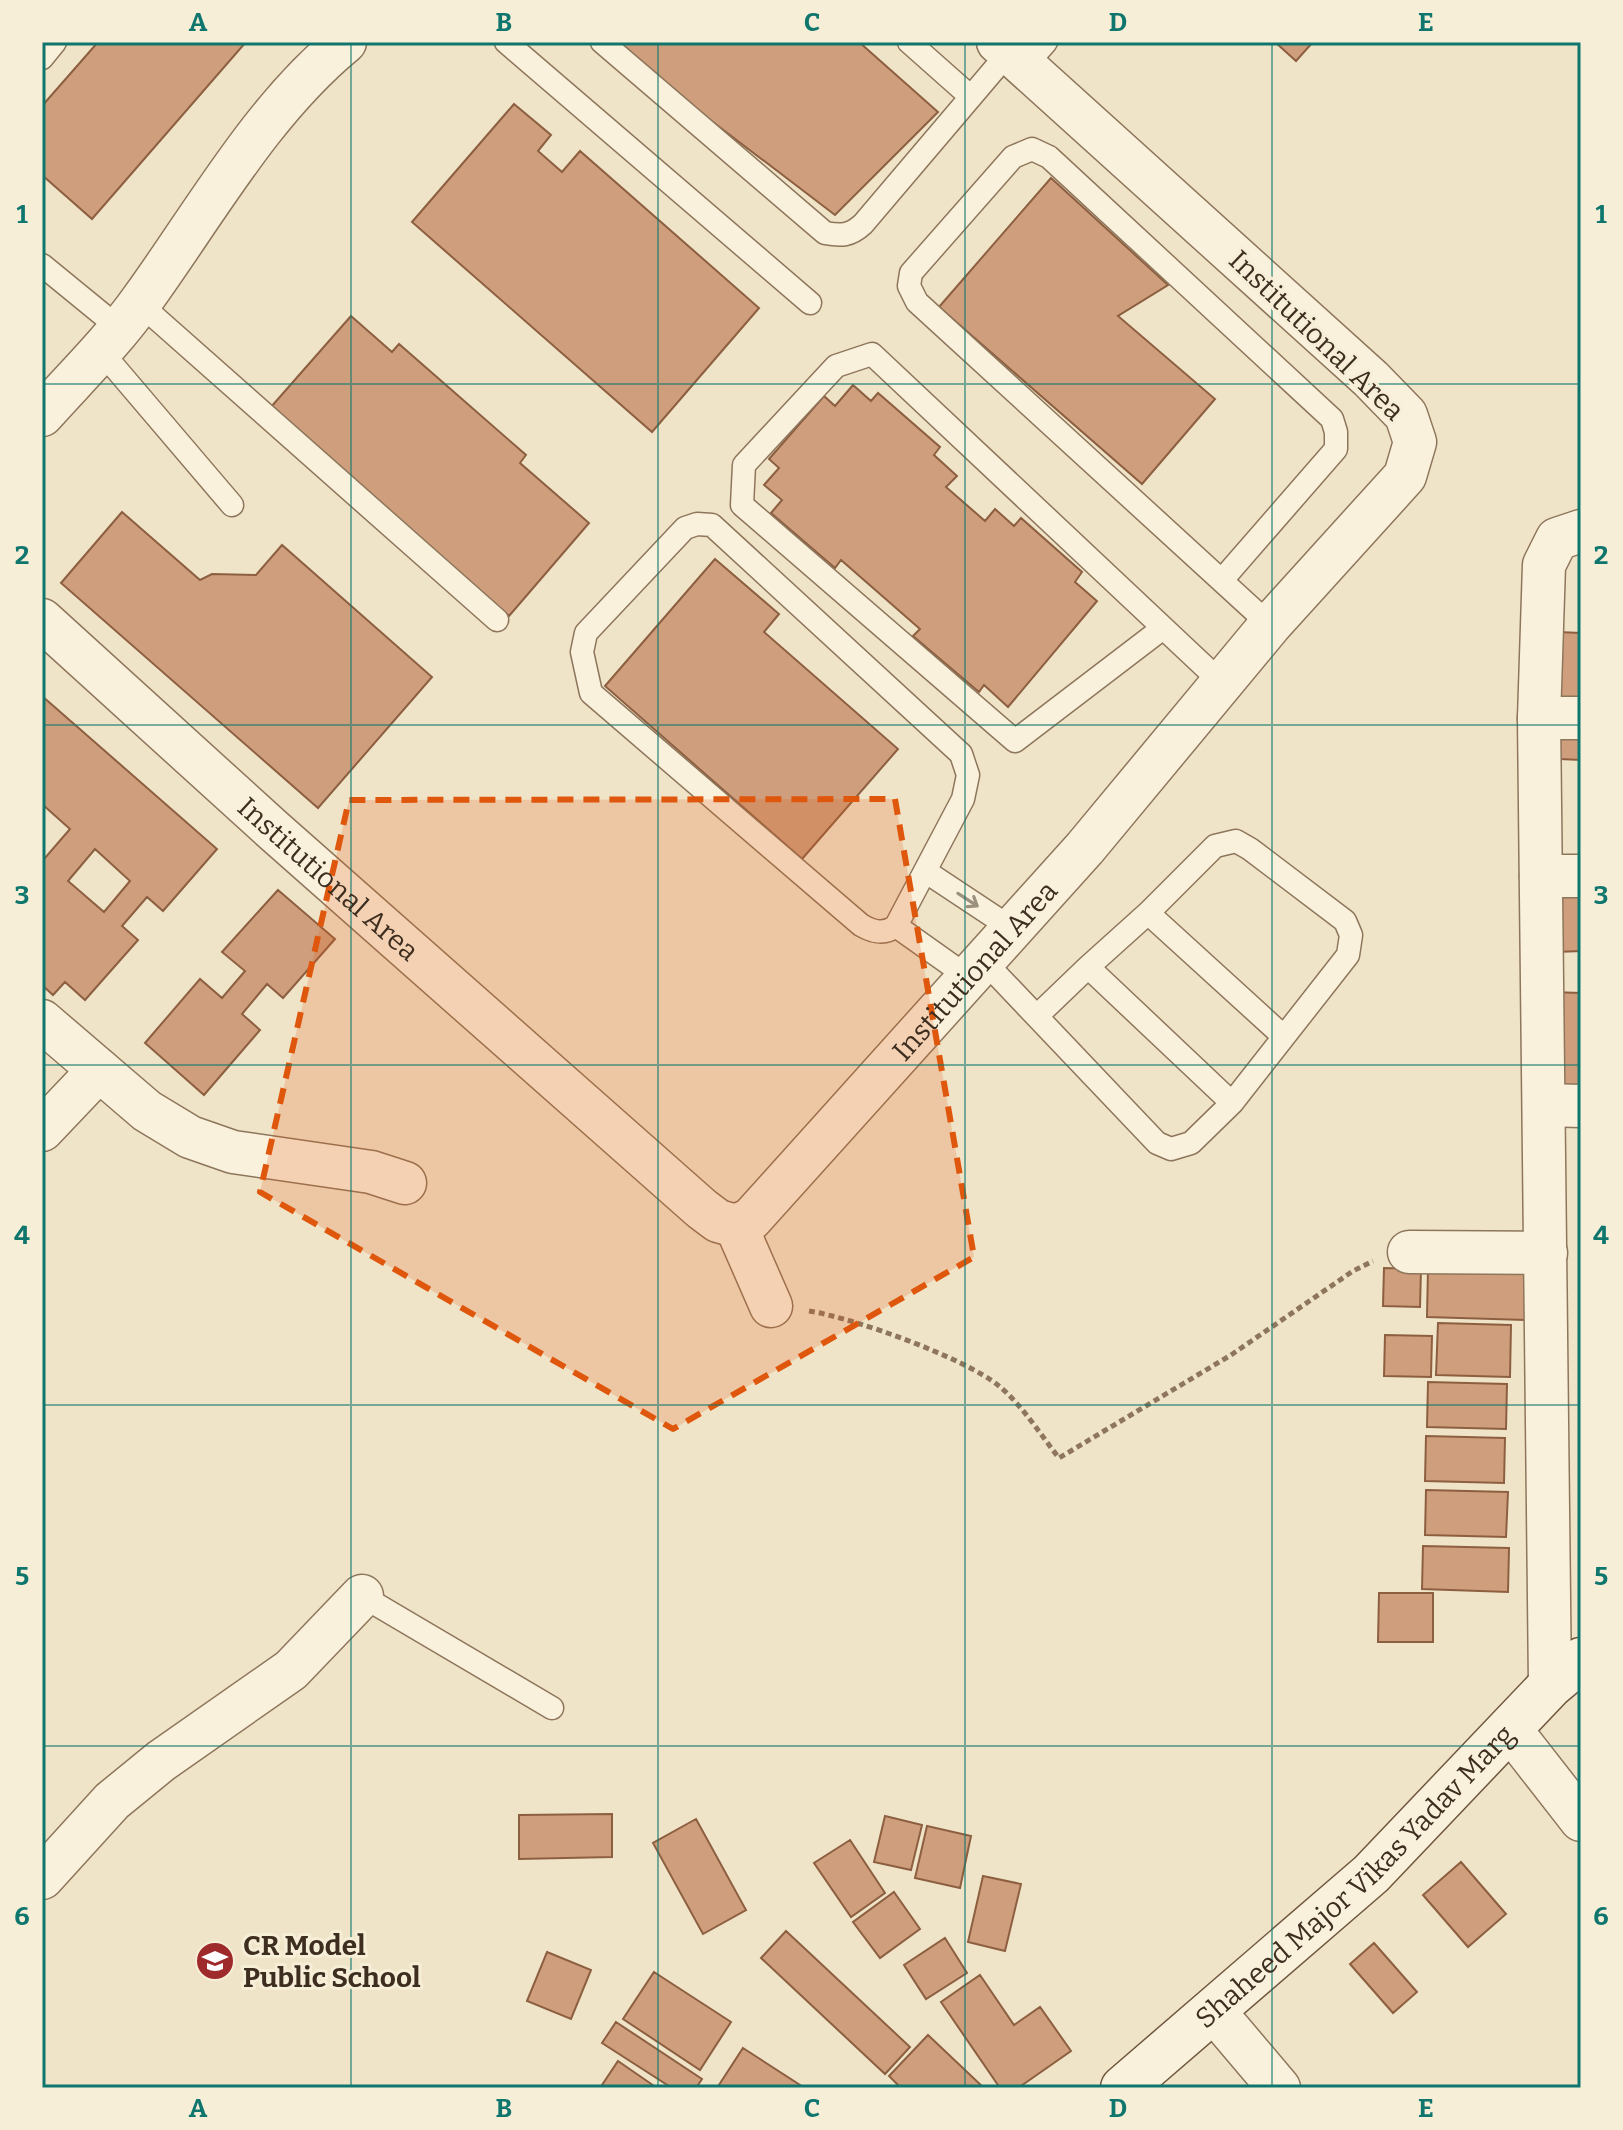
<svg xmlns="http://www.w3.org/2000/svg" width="1623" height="2130" font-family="Bitter,serif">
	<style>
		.building { fill: #cf9f7d; stroke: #8d5f41; stroke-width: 2; fill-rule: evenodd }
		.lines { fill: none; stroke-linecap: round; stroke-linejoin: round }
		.lane-casing { stroke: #8d765c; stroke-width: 25 }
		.street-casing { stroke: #8d765c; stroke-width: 45 }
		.secondary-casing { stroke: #6f573f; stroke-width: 47 }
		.path { stroke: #8d765c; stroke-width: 5; stroke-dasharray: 6 4; stroke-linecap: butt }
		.lane { stroke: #faf1dc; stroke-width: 22 }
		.street { stroke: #faf1dc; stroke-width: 42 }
		.secondary { stroke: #faf1dc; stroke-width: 44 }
		.oneway { stroke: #9c907e }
		.marked { fill: #df570d; fill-opacity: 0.2; stroke: #df570d; stroke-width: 6; stroke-dasharray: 16 10; stroke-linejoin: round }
		.grid { fill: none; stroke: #0f766e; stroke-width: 2; stroke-opacity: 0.55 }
		.labels { text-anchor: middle; stroke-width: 6; stroke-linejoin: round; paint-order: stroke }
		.street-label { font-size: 28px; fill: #3d2e20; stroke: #f7eed8 }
		.poi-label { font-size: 28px; font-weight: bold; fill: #3d2e20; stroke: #f7eed8; text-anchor: start }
		.neatline { fill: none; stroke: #0f766e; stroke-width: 3 }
		.grid-label { font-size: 26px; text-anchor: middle; font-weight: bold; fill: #0f766e }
	</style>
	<rect width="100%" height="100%" fill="#f0e4c8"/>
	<path class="building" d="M98 42H246L92 219 42 175V106Z
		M608 42H859L938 112 835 215Z
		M1275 42H1313L1296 61Z
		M514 104 551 135 538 151 562 172 580 151 759 308 652 432 412 222Z
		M1051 178 1168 285 1118 316 1215 399 1142 484 939 307Z
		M351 316 392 352 399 344 526 455 520 463 589 523 509 616 271 407Z
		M853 385 871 401 878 393 940 447 934 455 957 476 946 487 985 521 995 509 1014 526 1021 518 1082 572 1075 582 1097 601 1008 707 984 685 979 692 913 636 920 629 841 560 835 568 771 513 782 500 764 485 779 468 769 459 824 396 835 406Z
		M122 512 200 580 212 574 256 575 282 545 432 677 318 808 61 583Z
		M715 559 779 614 764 632 898 749 802 859 605 686Z
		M1558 632 1581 633V710L1554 709Z
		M42 696 217 849 163 911 147 897 122 926 138 940 85 1000 65 982 53 995 42 985V856L45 858 70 829 42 804ZM95 849 130 881 104 912 68 881Z
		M1560 733H1581V760L1560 759Z
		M278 890 335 939 283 998 267 984 242 1014 260 1030 204 1095 145 1043 200 979 222 998 245 971 222 952Z
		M1555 892H1581V951L1556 952Z
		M1550 992 1581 993V1087L1548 1086Z
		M1384 1268 1421 1269 1420 1307 1383 1306Z
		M1428 1268 1530 1270 1528 1320 1427 1317Z
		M1438 1323 1511 1325 1510 1377 1436 1375Z
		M1385 1335 1432 1336 1431 1377 1384 1376Z
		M1428 1382 1507 1384 1506 1429 1427 1427Z
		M1426 1436 1505 1438 1504 1483 1425 1481Z
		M1426 1490 1508 1492 1506 1537 1425 1535Z
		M1423 1546 1509 1548 1508 1592 1422 1589Z
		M1379 1593H1433V1642H1378Z
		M612 1814V1857L519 1859V1815Z
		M885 1816 922 1825 911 1870 874 1862Z
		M696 1819 746 1910 703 1934 653 1843Z
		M927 1826 971 1836 960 1888 915 1878Z
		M850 1840 885 1893 851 1917 814 1863Z
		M1461 1862 1506 1914 1468 1947 1423 1895Z
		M983 1876 1021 1884 1005 1951 968 1942Z
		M894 1892 920 1929 880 1958 853 1922Z
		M786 1931 910 2047 885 2074 761 1958Z
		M945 1938 967 1973 926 1999 904 1965Z
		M1374 1943 1417 1992 1393 2013 1350 1964Z
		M547 1952 591 1970 571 2019 527 2001Z
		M654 1972 731 2022 700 2070 623 2019Z
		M980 1975 1014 2025 1040 2007 1071 2051 1018 2088H1000L941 2002Z
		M616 2022 702 2079 696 2088H672L602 2043Z
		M928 2035 984 2088H901L889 2076Z
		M743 2048 803 2087 802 2088H717Z
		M618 2061 657 2088H600Z"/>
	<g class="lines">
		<defs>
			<path id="lane" d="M506 42 810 303
				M602 42 825 233C841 236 850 236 863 224L1009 52
				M909 42 971 97
				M42 58 55 42
				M1025 66 1046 42
				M42 265 119 328
				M140 304 497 620
				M100 350 232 505
				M697 524 712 525 961 754 968 775 963 799 896 926C884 935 873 932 861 925L591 693 582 652 586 633 685 528Z
				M1222 580 1336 449V432L1332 419 1049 157 1032 149 1013 157 911 273 909 286 917 302 1270 625
				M1163 628 1015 741 742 505 744 465 836 366 872 354 1222 683
				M925 871 1011 928
				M896 926 968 977
				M982 959 1157 1143 1171 1149 1191 1143 1232 1103 1348 955 1351 935 1345 921 1250 849 1236 841 1215 846 1148 913
				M1088 967 1148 913 1283 1036
				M1038 1015 1088 967 1232 1103
				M362 1596 552 1708"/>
			<g id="street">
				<path d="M42 415C75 378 113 341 142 300 205 213 261 111 345 42"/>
				<path id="s1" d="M42 620 272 829 702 1209 718 1221 736 1226 751 1219 1085 848 1270 625 1405 476 1415 442 1406 415 1371 379 998 42"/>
				<path d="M1539 718H1581"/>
				<path d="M1541 876H1581"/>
				<path d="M42 1021 147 1111 190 1137 233 1152 371 1172 405 1183"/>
				<path d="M1544 1105 1581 1106"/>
				<path d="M42 1130 99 1070"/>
				<path d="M736 1226 771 1306"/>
				<path d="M1409 1252 1546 1253"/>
				<path d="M1550 1686 1539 718 1544 565 1557 539 1581 531"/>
				<path d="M1510 1729 1581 1820"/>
				<path d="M42 1878 112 1801 161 1761 291 1670 362 1596"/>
				<path d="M1213 2010 1279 2088"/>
			</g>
			<g id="secondary">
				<path id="s2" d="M1123 2088 1371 1874 1550 1686 1581 1660"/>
			</g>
		</defs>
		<use href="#lane" class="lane-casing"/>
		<use href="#street" class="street-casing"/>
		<use href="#secondary" class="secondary-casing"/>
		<path class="path" d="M809 1311C854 1318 965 1358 999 1386 1022 1405 1040 1434 1059 1458L1231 1355 1353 1271 1373 1261"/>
		<use href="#lane" class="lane"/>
		<use href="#street" class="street"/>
		<use href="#secondary" class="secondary"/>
	</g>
	<defs><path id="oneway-shaft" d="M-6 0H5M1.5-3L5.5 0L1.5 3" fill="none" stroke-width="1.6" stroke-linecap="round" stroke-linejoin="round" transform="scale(2)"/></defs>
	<use class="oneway" href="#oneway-shaft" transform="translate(968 900) rotate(33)"/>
	<path class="marked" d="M895 799 974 1257 673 1429 260 1192 349 800Z"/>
	<path class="grid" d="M351 42V2088M658 42V2088M965 42V2088M1272 42V2088M42 384H1581M42 725H1581M42 1065H1581M42 1405H1581M42 1746H1581"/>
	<defs>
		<symbol id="school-disc" viewBox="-11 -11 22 22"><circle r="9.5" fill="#9e2a2b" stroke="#f7eed8"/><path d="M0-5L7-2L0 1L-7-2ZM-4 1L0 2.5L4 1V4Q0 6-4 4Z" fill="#fff"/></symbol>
	</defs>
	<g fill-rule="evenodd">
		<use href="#school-disc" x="193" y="1939" width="44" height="44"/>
	</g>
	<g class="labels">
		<g class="street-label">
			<text transform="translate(1317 335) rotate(44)" y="10">Institutional Area</text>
			<text dy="10" stroke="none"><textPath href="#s1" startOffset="386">Institutional Area</textPath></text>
			<text dy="10" stroke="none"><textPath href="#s1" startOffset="1274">Institutional Area</textPath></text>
			<text dy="10" stroke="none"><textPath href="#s2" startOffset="314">Shaheed Major Vikas Yadav Marg</textPath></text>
		</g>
		<g class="poi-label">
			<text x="243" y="1955">CR Model<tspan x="243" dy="32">Public School</tspan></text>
		</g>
	</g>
	<rect width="1623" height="2130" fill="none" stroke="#f7eed8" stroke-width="88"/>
	<rect x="44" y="44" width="1535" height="2042" class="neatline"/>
	<g class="grid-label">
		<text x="198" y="31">A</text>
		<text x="504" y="31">B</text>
		<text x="812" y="31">C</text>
		<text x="1118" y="31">D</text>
		<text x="1426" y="31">E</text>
		<text x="22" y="223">1</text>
		<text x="1601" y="223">1</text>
		<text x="22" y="564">2</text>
		<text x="1601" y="564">2</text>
		<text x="22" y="904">3</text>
		<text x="1601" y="904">3</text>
		<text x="22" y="1244">4</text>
		<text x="1601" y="1244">4</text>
		<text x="22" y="1585">5</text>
		<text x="1601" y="1585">5</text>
		<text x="22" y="1925">6</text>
		<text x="1601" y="1925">6</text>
		<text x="198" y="2117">A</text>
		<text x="504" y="2117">B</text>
		<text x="812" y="2117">C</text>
		<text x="1118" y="2117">D</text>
		<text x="1426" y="2117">E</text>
	</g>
</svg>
